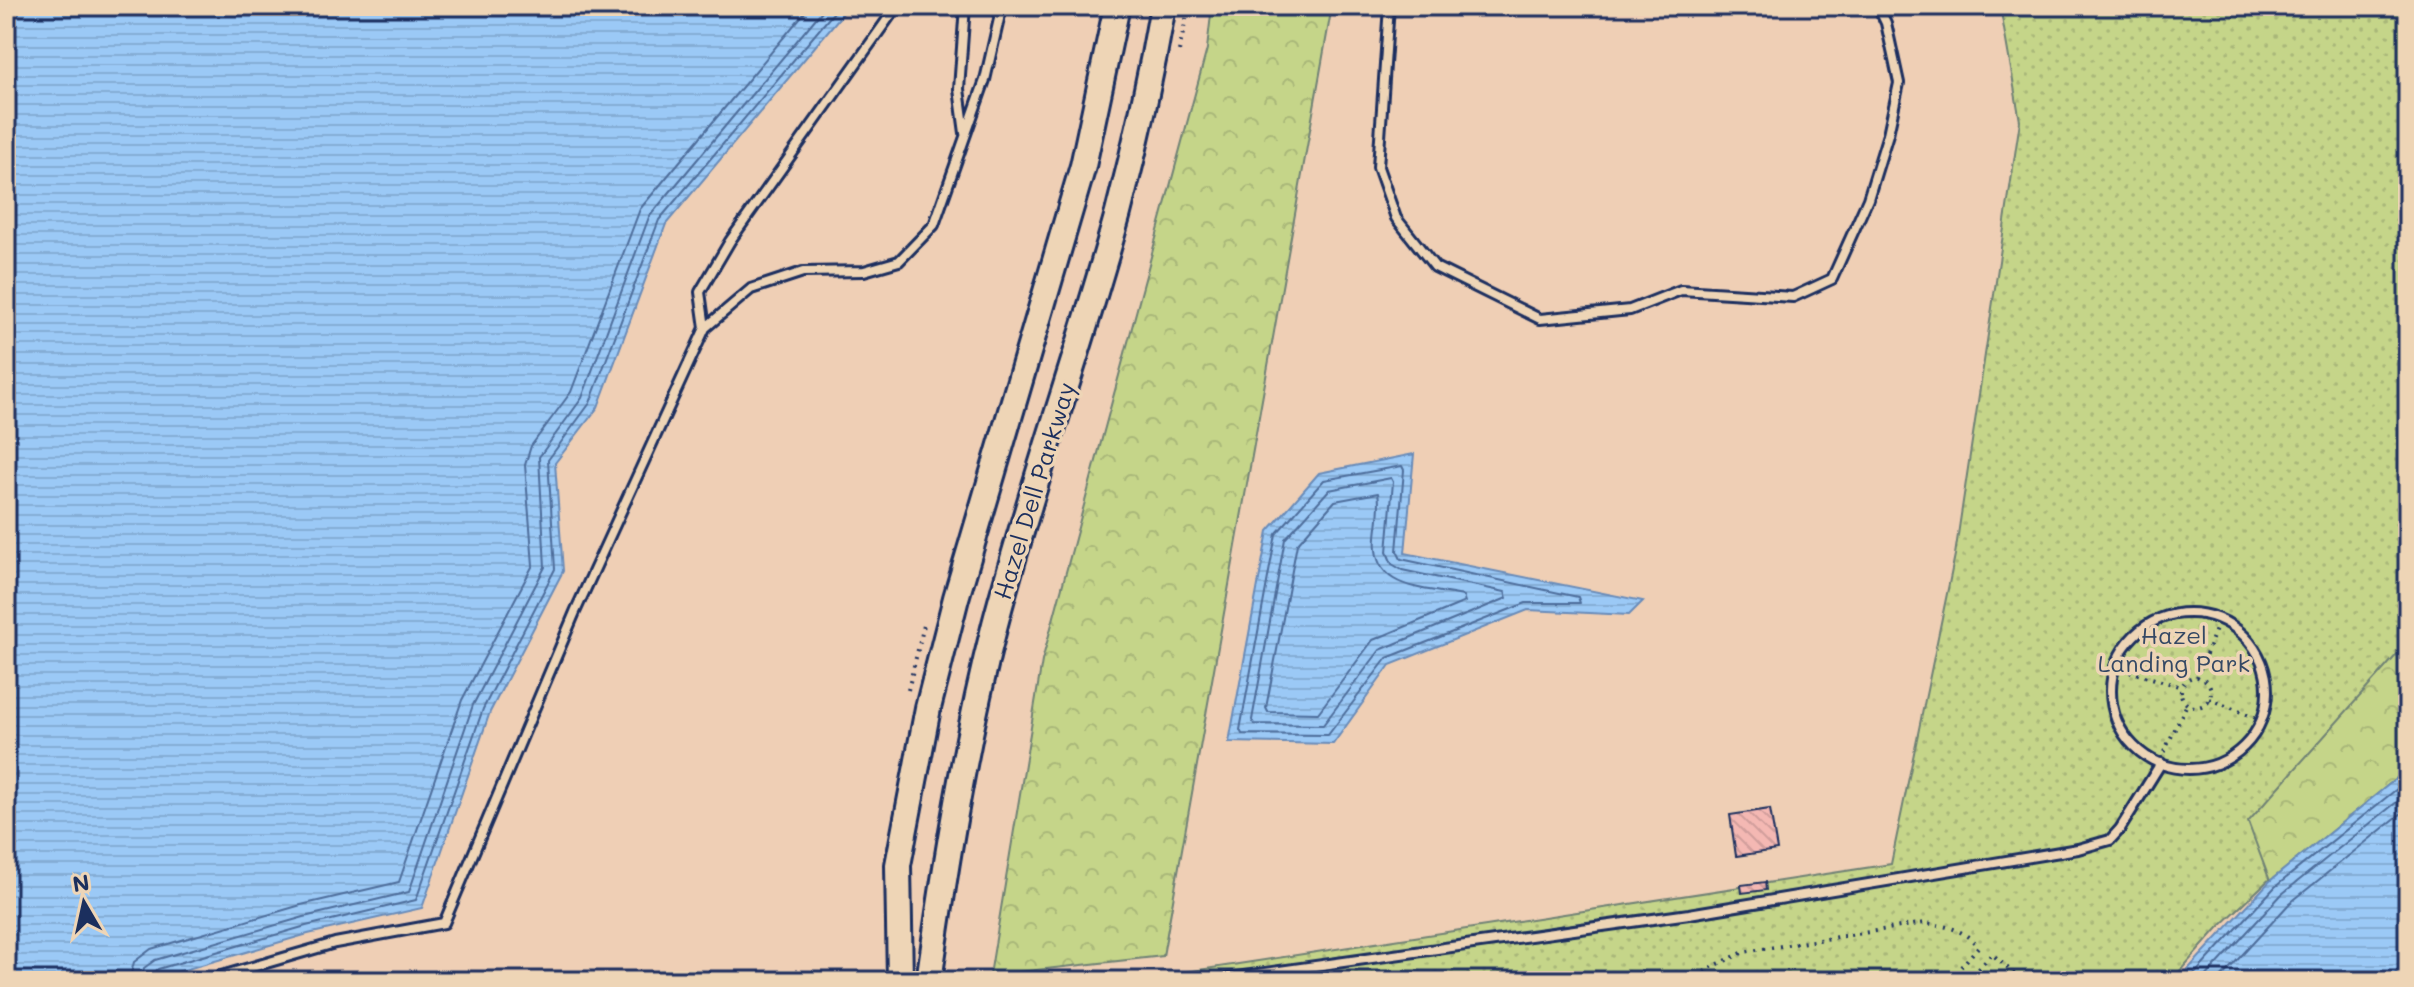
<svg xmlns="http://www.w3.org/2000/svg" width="2414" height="987" font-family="Mali,sans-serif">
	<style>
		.grass { fill: url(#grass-dots); stroke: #708274; stroke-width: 2 }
		.forest { fill: url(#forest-crowns); stroke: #708274; stroke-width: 2 }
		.water { fill: url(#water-rules); stroke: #688bb9; stroke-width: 2 }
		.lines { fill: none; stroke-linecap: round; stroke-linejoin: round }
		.shore { stroke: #4e6d9b; stroke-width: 2 }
		.building { fill: url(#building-back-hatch); stroke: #1b2f5e; stroke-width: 2 }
		.service-casing { stroke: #1b2f5e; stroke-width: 14 }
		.secondary-casing { stroke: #1b2f5e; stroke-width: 30 }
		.path { stroke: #1b2f5e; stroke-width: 4; stroke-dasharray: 2 6; stroke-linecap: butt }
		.service { stroke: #eed5b6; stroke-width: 8 }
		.secondary { stroke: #eed5b6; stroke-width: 24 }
		.labels { text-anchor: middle; stroke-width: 7; stroke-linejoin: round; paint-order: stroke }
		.street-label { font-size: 24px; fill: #1b2f5e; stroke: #eed5b6 }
		.park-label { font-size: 24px; fill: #344864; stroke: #eed5b6 }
	</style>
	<defs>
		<pattern id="grass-dots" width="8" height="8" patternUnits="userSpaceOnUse" patternTransform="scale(2)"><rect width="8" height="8" fill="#c5d589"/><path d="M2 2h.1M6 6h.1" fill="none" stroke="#a9b779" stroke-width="1.8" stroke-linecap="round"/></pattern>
		<pattern id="forest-crowns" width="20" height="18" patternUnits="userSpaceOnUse" patternTransform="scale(2)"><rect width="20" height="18" fill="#c5d589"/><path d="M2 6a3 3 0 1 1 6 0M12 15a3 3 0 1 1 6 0" fill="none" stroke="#a9b779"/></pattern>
		<pattern id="water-rules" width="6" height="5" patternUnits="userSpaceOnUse" patternTransform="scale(2)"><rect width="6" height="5" fill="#9bc9f6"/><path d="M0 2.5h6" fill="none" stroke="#85add5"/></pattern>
		<pattern id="building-back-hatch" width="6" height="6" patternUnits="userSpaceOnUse" patternTransform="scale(2)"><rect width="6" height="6" fill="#f4b8b3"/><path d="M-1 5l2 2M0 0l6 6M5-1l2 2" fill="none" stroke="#d19e9c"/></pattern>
	</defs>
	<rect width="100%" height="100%" fill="#efcfb5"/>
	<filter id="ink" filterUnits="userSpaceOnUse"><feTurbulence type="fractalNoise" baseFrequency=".0125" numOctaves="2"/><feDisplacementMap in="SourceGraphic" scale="16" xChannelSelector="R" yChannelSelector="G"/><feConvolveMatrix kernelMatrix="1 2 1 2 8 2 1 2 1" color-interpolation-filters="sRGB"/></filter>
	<g filter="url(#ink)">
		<path class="grass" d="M2000 6H2408V769L2301 849 2218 928 2171 981H1127L1891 864 1955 555 2020 121Z"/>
		<path class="forest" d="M1212 6H1332L1163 956 990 975 1042 661 1207 49Z
			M2408 642V769L2270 881 2248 822Z"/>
		<path class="water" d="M6 6H849L666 224 598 407 555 463 563 571 490 712 422 908 308 934 146 981H6Z
			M1414 454 1405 553 1643 601 1629 615 1528 610 1390 665 1333 744 1229 742 1268 531 1319 473Z
			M2408 769V958L2389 981H2177L2270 881Z"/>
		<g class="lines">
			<path class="shore" d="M1402 466 1404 470 1397 551 1401 559 1578 597 1580 603H1526L1387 658 1328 735 1242 734 1240 730 1276 534 1324 480Z
				M1391 478 1393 482 1387 552 1392 564 1402 570 1505 592 1507 598 1380 650 1323 725 1254 724 1252 720 1285 539 1329 490Z
				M1378 493C1381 506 1377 523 1376 537 1371 591 1423 587 1463 596L1465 602 1373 640 1318 713 1268 712 1266 708 1297 544 1335 501Z
				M129 981 134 962 151 949 301 905 399 882 462 700 533 565 525 465 531 446 571 392 640 209 810 6
				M141 981 144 968 155 960 304 917 409 892 473 705 545 567 539 457 582 398 649 217 826 6
				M151 981 152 974 158 969 306 926 416 900 483 709 555 569 548 460 590 403 659 220 839 6
				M2188 981 2275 887 2408 780
				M2202 981 2282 894 2408 793
				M2218 981 2290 903 2408 808"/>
		</g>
		<path class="building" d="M1770 809 1777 850 1736 856 1730 815Z
			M1765 882 1766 890 1742 893 1741 885Z"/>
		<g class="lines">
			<defs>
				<path id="service" d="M1389 6 1378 167 1396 218 1435 267 1540 319 1630 310 1681 290 1793 297 1832 279 1868 199 1888 134 1899 83 1886 23 1878 6
					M965 133 959 89 965 6
					M705 328 700 292 730 241 897 6
					M2111 691a78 78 0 1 1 156 0a78 78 0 1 1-156 0Z
					M204 981 335 943 444 923 575 612 705 328 751 289 803 272 864 271 899 261 934 225 985 80 1002 6
					M1207 981 1689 914 2078 849 2110 840 2120 829 2161 763"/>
				<path id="secondary" d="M900 981 898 865 928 708 956 598 1083 166 1117 6
					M929 981C946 861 965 742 995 624 1031 486 1080 351 1118 213 1136 144 1151 76 1163 6"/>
			</defs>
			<use href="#service" class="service-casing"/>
			<use href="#secondary" class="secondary-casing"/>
			<path class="path" d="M1179 51 1189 6
				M2114 667 2182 687
				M2197 677 2220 619
				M2181 692a15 15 0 1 1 30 0a15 15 0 1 1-30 0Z
				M908 690 925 621
				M2209 699 2261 720
				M2164 752 2187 704
				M1691 981 1712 967 1744 952 1925 923C1947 926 1964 929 1978 947L1949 981
				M1968 981 1992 954 2022 981"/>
			<use href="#service" class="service"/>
			<use href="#secondary" class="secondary"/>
		</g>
	</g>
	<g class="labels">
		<g class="street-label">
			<text transform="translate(1035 491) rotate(-73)" y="8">Hazel Dell Parkway</text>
		</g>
		<g class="park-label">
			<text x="2174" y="644">Hazel<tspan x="2174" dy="28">Landing Park</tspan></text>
		</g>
	</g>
	<rect width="2414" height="987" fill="none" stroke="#eed5b6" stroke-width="32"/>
	<rect x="16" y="16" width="2382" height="955" fill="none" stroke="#1b2f5e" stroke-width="3" filter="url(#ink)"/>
	<g transform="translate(84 903) rotate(351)" stroke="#eed5b6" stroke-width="6" paint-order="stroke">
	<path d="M0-6L14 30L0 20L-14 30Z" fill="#1b2f5e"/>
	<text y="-12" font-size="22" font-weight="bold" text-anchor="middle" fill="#1b2f5e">N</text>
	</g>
</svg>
